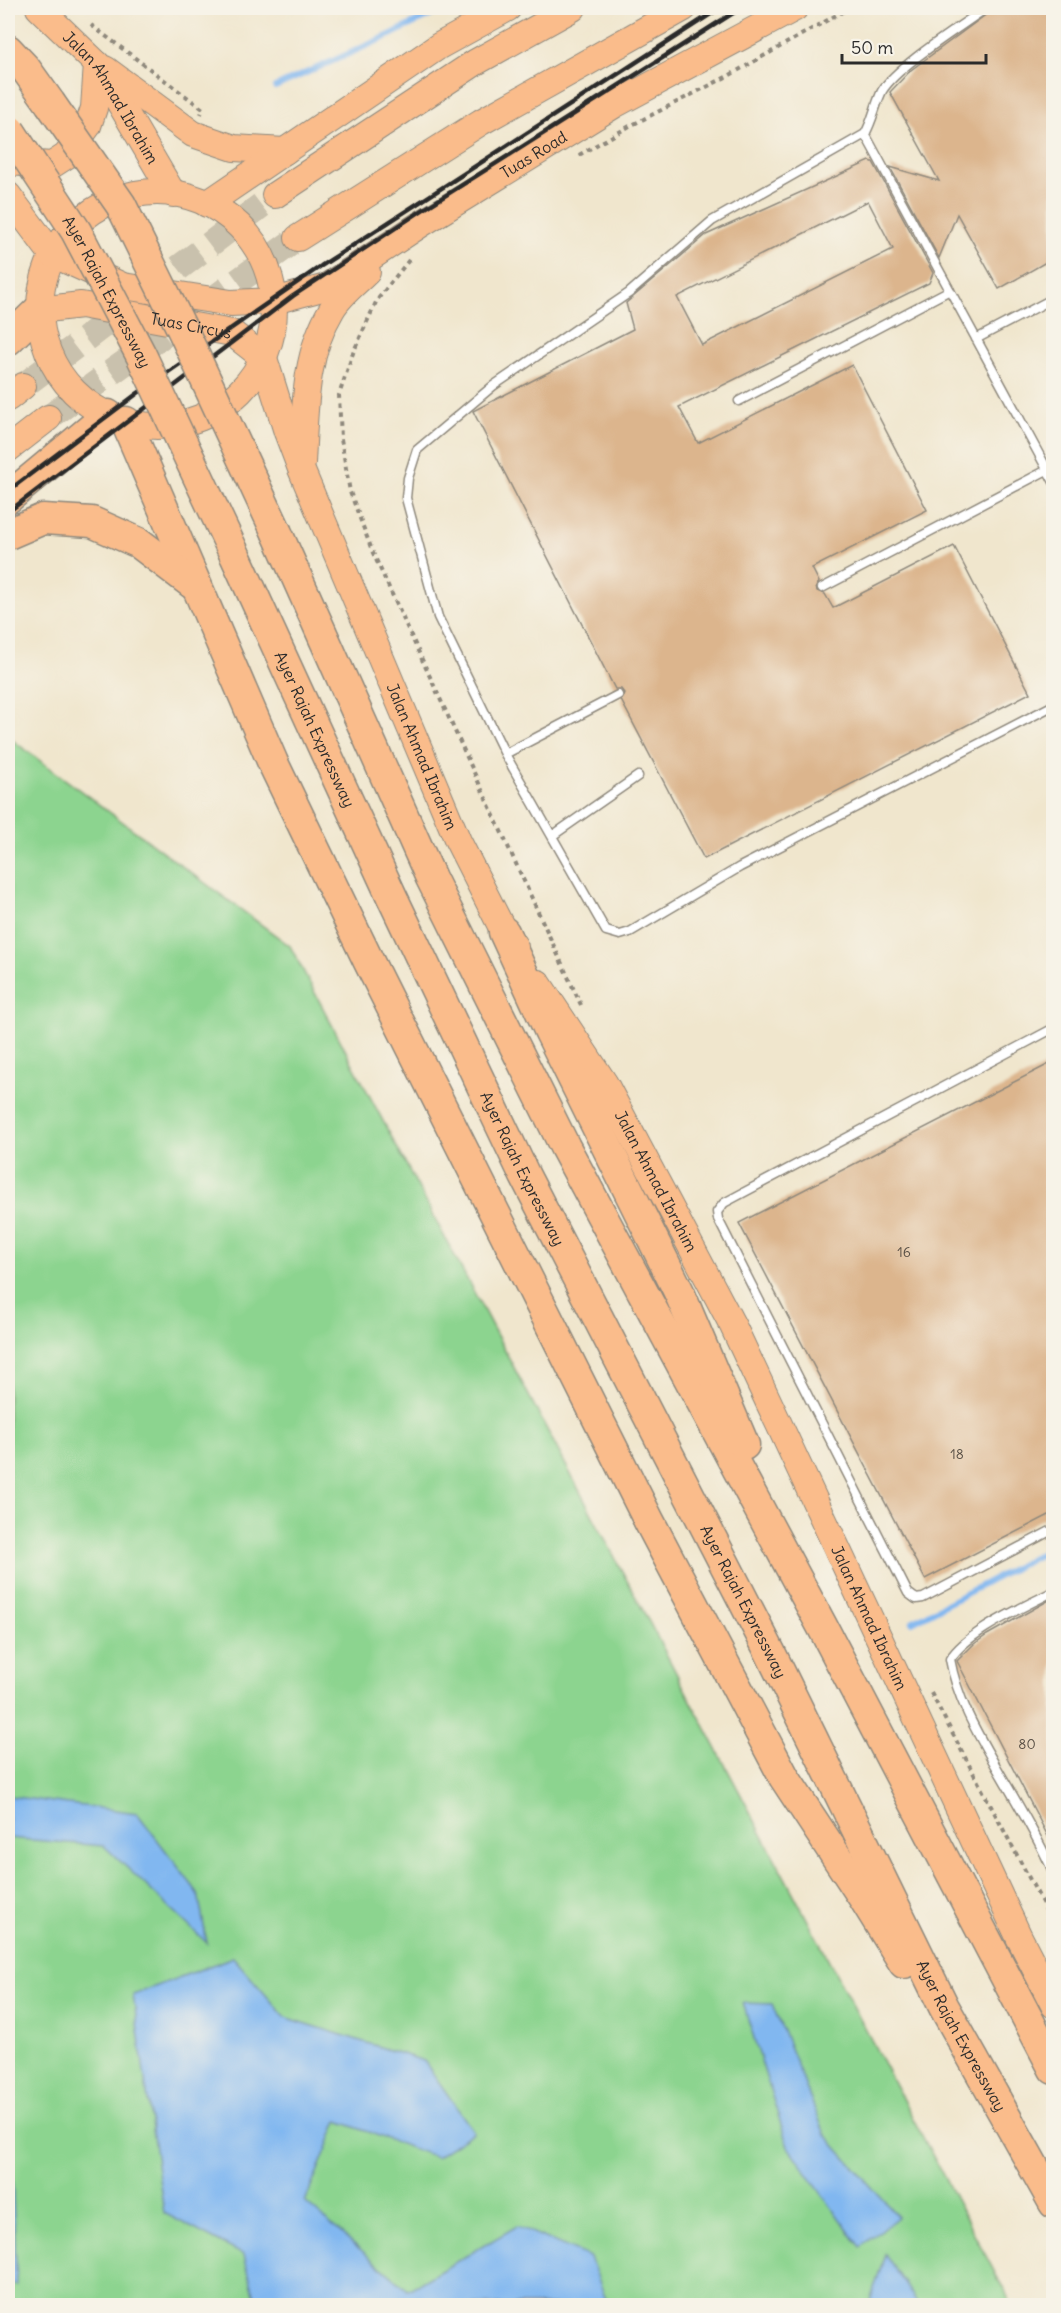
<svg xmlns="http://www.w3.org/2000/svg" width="1061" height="2313" font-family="Delius,sans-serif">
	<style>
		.green { fill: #8cd48f; stroke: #5c805d; stroke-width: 1.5 }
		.water { fill: #81b7f0; stroke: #56718e; stroke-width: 1.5 }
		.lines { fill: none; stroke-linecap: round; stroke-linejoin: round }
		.stream { stroke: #81b7f0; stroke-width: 6 }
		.building { fill: #dcb58d; fill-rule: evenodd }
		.primary-tunnel { stroke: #c9c1ad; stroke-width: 26; stroke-dasharray: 26 13; stroke-linecap: butt }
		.lane-casing { stroke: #8e887c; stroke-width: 11 }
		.primary-casing { stroke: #8e887c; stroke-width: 28 }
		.highway-casing { stroke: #8e887c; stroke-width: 33 }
		.path { stroke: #8e887c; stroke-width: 4; stroke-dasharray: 4.5 4.5; stroke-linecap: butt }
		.lane { stroke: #fff; stroke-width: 8 }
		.primary { stroke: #fabc8b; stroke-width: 26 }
		.highway { stroke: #fabc8b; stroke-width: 30 }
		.rail { stroke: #2b2b2b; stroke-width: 4.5 }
		.highway-bridge-casing { stroke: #8e887c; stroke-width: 33; stroke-linecap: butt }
		.highway-bridge { stroke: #fabc8b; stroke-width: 30 }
		.labels { text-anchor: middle; stroke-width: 5; stroke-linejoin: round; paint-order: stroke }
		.number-label { font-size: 14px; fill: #574e44 }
		.street-label { font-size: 16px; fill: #2b2b2b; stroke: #f7f3e8 }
	</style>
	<rect width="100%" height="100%" fill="#f7f3e8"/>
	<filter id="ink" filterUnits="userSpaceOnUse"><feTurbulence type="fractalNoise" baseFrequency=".0167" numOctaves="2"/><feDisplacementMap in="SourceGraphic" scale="12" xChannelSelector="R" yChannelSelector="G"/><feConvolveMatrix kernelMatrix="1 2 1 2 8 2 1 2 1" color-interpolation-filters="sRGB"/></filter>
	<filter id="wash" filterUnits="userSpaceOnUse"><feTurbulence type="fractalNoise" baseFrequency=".008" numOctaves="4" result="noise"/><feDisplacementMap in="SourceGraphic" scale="24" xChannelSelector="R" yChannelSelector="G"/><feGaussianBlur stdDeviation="1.35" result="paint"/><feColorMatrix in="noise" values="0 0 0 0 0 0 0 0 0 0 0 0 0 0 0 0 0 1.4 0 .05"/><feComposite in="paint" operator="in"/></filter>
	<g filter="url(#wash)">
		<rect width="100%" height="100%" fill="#f0e6cd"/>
		<path class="green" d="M8 737 290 946 1012 2305H8Z"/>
		<path class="water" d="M8 1796 137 1813 198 1893 207 1943 104 1846 8 1838Z
			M233 1957 285 2017 424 2061 474 2132 436 2157 338 2121 305 2202 408 2290 517 2226 590 2257 608 2305H257L244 2255 164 2213 133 1995Z
			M743 2003 772 2004 825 2134 898 2217 860 2247 788 2147Z
			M8 2127 10 2129 17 2285 8 2284Z
			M885 2254 919 2305H869Z"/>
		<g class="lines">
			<path class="stream" d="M275 87 390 35 445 8
				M912 1622 1054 1547"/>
		</g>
		<g id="blocks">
			<path class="building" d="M995 8H1053V258L999 289 957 214 939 258 890 167 939 181 890 92 911 70Z
				M870 161 873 162 933 273 929 283 679 407 698 443 852 365 927 510 812 568 819 582 816 587 817 591 825 594 833 608 954 546 1030 693 704 859 621 700 624 693 621 689H615L473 411 633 329 626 303 706 235ZM868 201 893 249 702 345 677 297Z
				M1053 1062V1513L925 1579 739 1223Z
				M1053 1598V1846L957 1661 974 1644 987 1635Z"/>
		</g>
	</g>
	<g filter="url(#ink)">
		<use href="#blocks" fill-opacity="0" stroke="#8e887c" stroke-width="1.5"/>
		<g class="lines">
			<path class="primary-tunnel" d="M23 386 275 195
				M48 418 298 238"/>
			<defs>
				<path id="lane" d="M986 8C960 27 897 66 882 91 875 105 873 120 865 134L712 221 629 293 493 386 417 450 408 478 406 498 438 617 505 754 606 931 620 935 630 932 740 867 1054 705
					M865 134 1054 482
					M976 339 1054 298
					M739 401 950 290
					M822 588 1047 470
					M505 754 618 695
					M552 836 638 776
					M1054 1028 724 1203 717 1212 718 1219 908 1593 916 1599 923 1598 1054 1529
					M1054 1591C1023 1608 969 1630 950 1659 957 1699 977 1733 997 1768 1017 1803 1038 1837 1054 1874"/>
				<g id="primary">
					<path id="s1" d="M39 8 97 64 173 194"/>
					<path d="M105 69 193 134 234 148 285 151"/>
					<path d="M8 162 52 165 66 156 88 126 94 108 97 64"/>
					<circle cx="157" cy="309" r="117"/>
					<path id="s2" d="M8 195 52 254 123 286 231 303 274 301 326 287 421 224 614 105 795 8"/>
					<path d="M275 195 476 62 573 8"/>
					<path d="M207 204 439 46 508 8"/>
					<path d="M298 238 481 122 684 8"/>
					<path id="s3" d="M39 310 81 305 232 333 264 358"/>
					<path id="s4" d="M264 358 287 432 301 469 458 841 504 932 515 947"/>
					<path d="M8 398 23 386"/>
					<path d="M8 449 48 418"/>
					<path d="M302 463C305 410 304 355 332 309 340 295 356 283 367 272"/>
					<path id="s5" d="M538 983 605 1084 733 1326 1019 1937 1054 2005"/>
				</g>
				<g id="highway">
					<path d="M8 50 25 68 50 103"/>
					<path d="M8 340 39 310"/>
					<path d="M126 422 273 763 369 962 649 1521 784 1777 865 1900 904 1963"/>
					<path d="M8 498 108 415"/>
					<path d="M277 533 431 878 565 1147 822 1626 1054 2069"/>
					<path d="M8 534 43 519 92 522 139 543 193 584"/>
					<path id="s6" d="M234 553 392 897 525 1176 770 1652 944 2007 1054 2203"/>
					<path d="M504 932 550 1032 679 1292 744 1445"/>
				</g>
			</defs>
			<use href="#lane" class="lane-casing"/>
			<use href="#primary" class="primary-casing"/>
			<use href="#highway" class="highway-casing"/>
			<path class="path" d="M91 25 203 109 201 114
				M579 155 628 127 730 75 849 8
				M409 260 377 300 353 353 339 395 341 439 350 492 373 553 581 1005
				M931 1693 1054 1925"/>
			<use href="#lane" class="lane"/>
			<use href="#primary" class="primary"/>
			<use href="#highway" class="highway"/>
			<path class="rail" d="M8 491 138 393 321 266 720 8
				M8 512 293 296 421 211 741 8"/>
			<defs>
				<g id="highway-bridge">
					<path d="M50 103 121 205 184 333 277 533"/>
					<path id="s7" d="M10 131 76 231 141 355 234 553"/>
				</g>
			</defs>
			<use href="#highway-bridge" class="highway-bridge-casing"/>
			<use href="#highway-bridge" class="highway-bridge"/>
		</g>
	</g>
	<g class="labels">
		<g class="number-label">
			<text x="904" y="1257">16</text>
			<text x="957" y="1459">18</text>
			<text x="1027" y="1749">80</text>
		</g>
		<g class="street-label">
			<text dy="6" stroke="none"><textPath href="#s1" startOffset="116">Jalan Ahmad Ibrahim</textPath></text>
			<text dy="6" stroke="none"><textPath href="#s2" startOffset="604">Tuas Road</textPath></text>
			<text dy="6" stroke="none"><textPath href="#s7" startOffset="188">Ayer Rajah Expressway</textPath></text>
			<text dy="6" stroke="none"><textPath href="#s3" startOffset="154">Tuas Circus</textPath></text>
			<text dy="6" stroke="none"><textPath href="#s6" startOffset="194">Ayer Rajah Expressway</textPath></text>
			<text dy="6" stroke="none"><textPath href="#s4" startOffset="429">Jalan Ahmad Ibrahim</textPath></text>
			<text dy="6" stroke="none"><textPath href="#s6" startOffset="680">Ayer Rajah Expressway</textPath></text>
			<text dy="6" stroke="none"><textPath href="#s5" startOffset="231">Jalan Ahmad Ibrahim</textPath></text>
			<text dy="6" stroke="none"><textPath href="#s6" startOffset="1166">Ayer Rajah Expressway</textPath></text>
			<text dy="6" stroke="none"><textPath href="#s5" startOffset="717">Jalan Ahmad Ibrahim</textPath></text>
			<text dy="6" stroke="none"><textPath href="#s6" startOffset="1652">Ayer Rajah Expressway</textPath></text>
		</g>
	</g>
	<rect width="1061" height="2313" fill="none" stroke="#f7f3e8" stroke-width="30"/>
	<path d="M842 54v9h144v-9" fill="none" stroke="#2b2b2b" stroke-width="3"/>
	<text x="851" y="54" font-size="18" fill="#2b2b2b" stroke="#f7f3e8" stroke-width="4.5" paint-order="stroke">50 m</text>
</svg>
